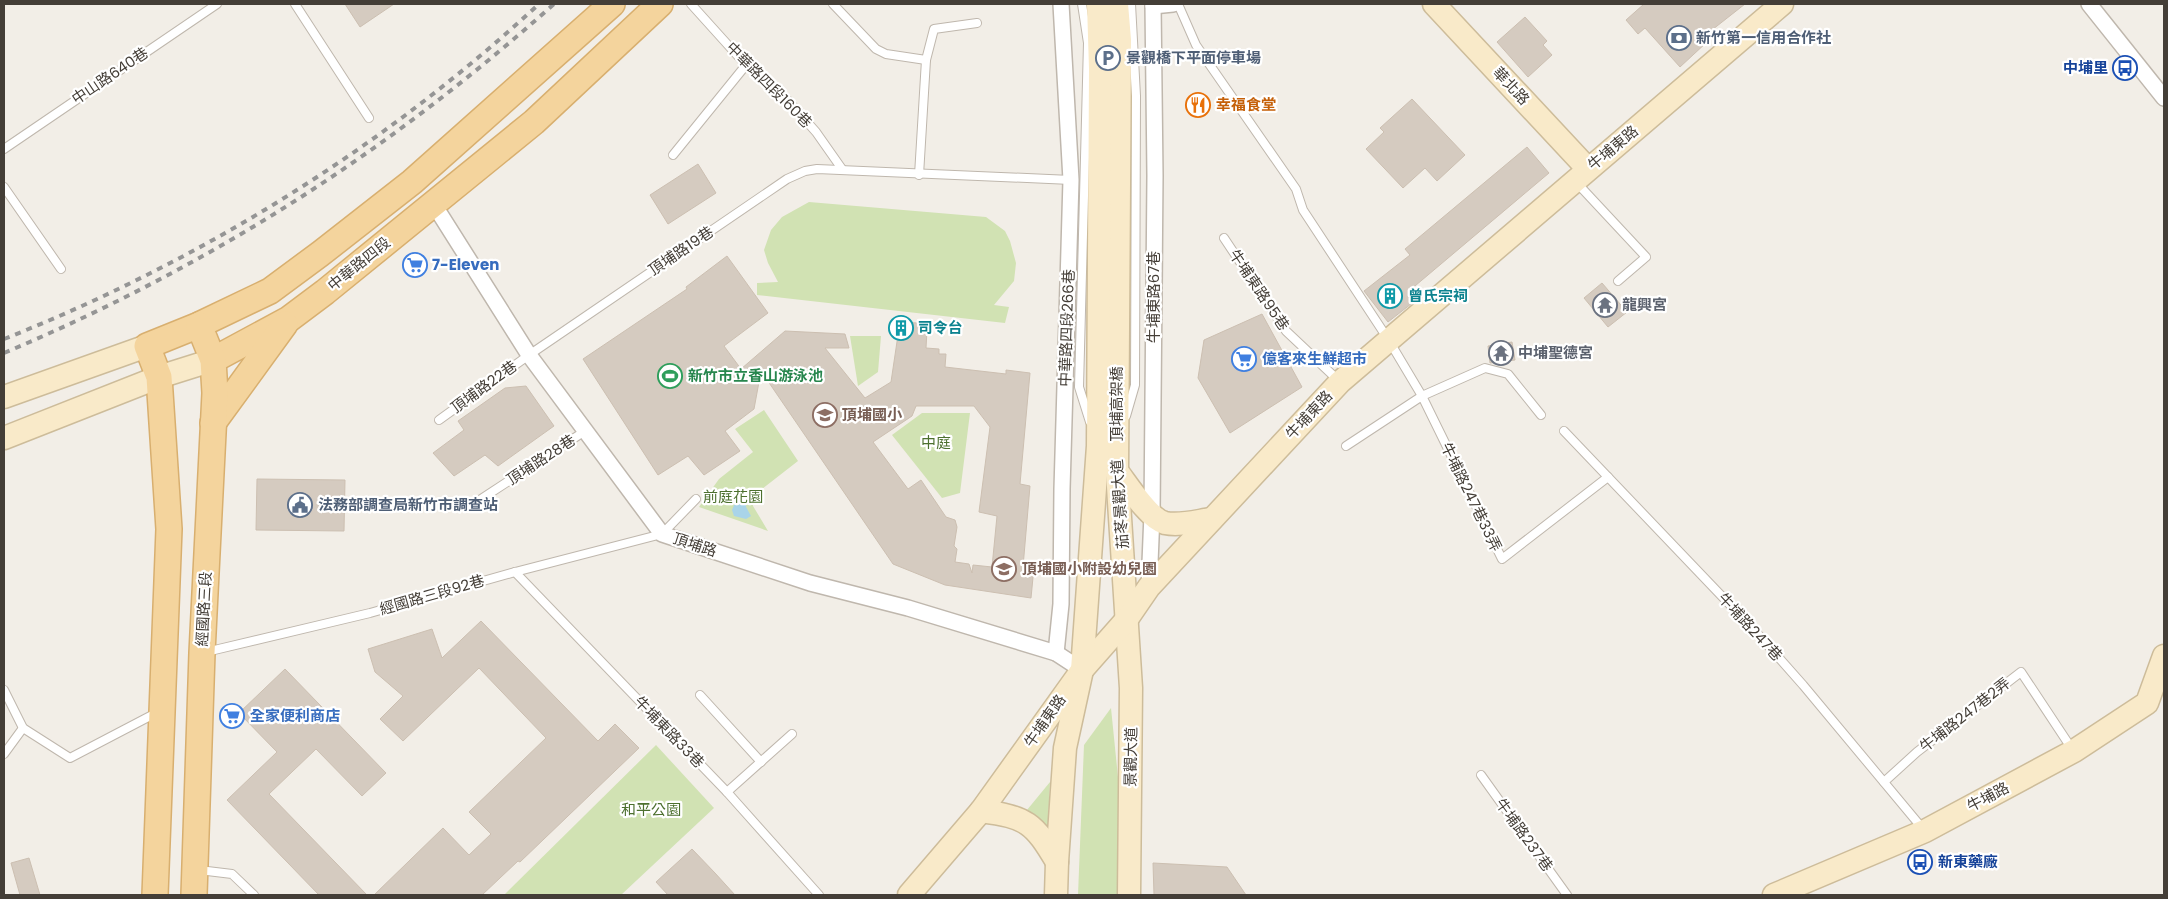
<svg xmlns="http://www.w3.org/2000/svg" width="2168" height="899" font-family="Poppins,'Noto Sans TC',sans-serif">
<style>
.green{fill:#d1e2b3}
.water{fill:#a9d4e9}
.building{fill:#d5cbc0;stroke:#ccbfb1;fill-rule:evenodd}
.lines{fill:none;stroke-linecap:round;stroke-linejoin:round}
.lane-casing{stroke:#bfb7ad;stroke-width:10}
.street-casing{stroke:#bfb7ad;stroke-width:18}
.secondary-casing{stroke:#cdbc9a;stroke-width:25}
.primary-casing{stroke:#d8af6f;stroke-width:28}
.lane{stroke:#fff;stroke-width:8}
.street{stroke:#fff;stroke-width:15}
.secondary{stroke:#f9eac9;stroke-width:22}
.primary{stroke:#f4d49d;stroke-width:25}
.rail{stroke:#959595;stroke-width:4;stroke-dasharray:6 6;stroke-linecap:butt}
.labels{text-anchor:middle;stroke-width:4.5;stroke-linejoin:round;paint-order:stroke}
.service-label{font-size:15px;font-weight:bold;fill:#4e5e75;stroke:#fff;text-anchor:start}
.transit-label{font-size:15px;font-weight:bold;fill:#164399;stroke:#fff;text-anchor:end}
.street-label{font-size:15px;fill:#443e37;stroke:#fff}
.food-label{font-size:15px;font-weight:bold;fill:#c56008;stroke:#fff;text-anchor:start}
.shop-label{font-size:15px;font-weight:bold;fill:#366cbe;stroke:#fff;text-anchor:start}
.culture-label{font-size:15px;font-weight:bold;fill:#0d838f;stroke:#fff;text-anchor:start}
.worship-label{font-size:15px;font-weight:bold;fill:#5b616d;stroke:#fff;text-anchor:start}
.leisure-label{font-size:15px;font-weight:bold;fill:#27864d;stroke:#fff;text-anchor:start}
.education-label{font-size:15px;font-weight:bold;fill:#785e54;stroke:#fff;text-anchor:start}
.park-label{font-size:15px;fill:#4d702f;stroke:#fff}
</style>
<rect width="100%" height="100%" fill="#f2eee7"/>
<g class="green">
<polygon points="809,202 986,217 1005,231 1010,241 1016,263 1014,281 994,305 1009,307 1005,323 757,295 757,283 778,282 768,263 764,250 771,230 782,217"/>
<polygon points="850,336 881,336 878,372 858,386"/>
<polygon points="764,410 798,461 753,496 753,506 768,531 699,507 719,479 753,452 735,429"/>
<polygon points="922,413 970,413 960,493 942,498 892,435"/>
<polygon points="1111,708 1120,797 1118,895 1078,895 1084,745"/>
<polygon points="656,745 714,808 621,895 504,895"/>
<polygon points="1050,782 1048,827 1027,810"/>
</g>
<polygon class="water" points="739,494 744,494 747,497 746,507 751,516 746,519 734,516 732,510"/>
<g class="building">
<polygon points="345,4 394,4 360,27"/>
<polygon points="1644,4 1745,4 1703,37 1707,42 1680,67 1645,28 1638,34 1626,20"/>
<polygon points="1525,17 1547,41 1543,45 1552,55 1528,77 1497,42"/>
<polygon points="1412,99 1465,155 1437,181 1425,168 1403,188 1366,149 1384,132 1380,128"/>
<polygon points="1527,147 1549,173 1409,291 1416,300 1388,322 1364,291 1410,255 1405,249"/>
<polygon points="698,164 716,193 668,224 650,195"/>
<path d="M727,256L768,313L724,346L741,369L785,331L845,334L849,348H825L865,398L891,382L898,335H892L896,322L918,323V329L927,330L926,348L939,349V354H946L945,367L1006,374V370L1030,373L1020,484L1030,486L1023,567H1034L1031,598L945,585L893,564L761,371L754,409L725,431L740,451L704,475L688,456L658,475L583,359L687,289L686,287ZM916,406H974L990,427L979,512L997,516L992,567L973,565L972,573L969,564L955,562L957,549L954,546L957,527L955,520L946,517L921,480L908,489L873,442L912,416Z"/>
<polygon points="1602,283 1627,312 1608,327 1584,298"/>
<polygon points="1262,314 1302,387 1230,433 1198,378 1204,340"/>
<polygon points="1512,342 1515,360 1490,363 1488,346"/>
<polygon points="526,386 554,426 498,466 485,455 454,476 433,453 464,430 458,421 505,388"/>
<polygon points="257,479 345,480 344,531 256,530"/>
<polygon points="481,621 598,741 615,724 639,748 520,862 518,861 482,895 374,895 443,828 469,855 491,834 469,812 546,738 479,668 403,741 380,719 403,696 375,672 368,649 432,629 442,658"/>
<polygon points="285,669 386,773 362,796 316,749 269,794 367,895 319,895 227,800 277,752 239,713"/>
<polygon points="692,849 715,873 735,895 668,895 656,882"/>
<polygon points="29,858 40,895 20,895 11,863"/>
<polygon points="1153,863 1227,867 1246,895 1154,895"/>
</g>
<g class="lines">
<defs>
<g id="lane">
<polyline points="295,4 369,118"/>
<polyline points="691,4 746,65 784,96 816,132 842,169"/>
<polyline points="833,4 876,49 886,54 926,60"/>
<polyline points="1082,4 1088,43 1079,387 1090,422"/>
<polyline points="1178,4 1196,45 1296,189 1303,210 1388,339 1422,396 1485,368 1508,374 1541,415"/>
<polyline points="4,149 217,4"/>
<polyline points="673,155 746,65"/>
<polyline points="919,175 926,60 934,29 977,23"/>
<polyline points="1576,182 1646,257 1618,281"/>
<polyline points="4,187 61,269"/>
<polyline points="1224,238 1286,331 1339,381"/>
<polyline points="1126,416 1135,385 1136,96 1131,4"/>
<polyline points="439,420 529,355 787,179 805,171 817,169 1071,180"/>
<polyline points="1564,431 1756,632 1803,685 1923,829"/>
<polyline points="1346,446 1422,396 1502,559 1608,477"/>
<polyline points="472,505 585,431"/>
<polyline points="515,572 727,792 819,895"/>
<polyline points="206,652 370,613 515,572 662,534 696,499"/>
<polyline points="4,690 23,728 70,758 158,712"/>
<polyline points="700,695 761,762"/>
<polyline points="4,754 23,728"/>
<polyline points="1481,775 1567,895"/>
<polyline points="1884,782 1917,752 2021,672 2072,749"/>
<polyline points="727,792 792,734"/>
<polyline points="199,870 232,874 254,895"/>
</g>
<g id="street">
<polyline points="2089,4 2164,98"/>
<polyline points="1153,6 1173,4"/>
<polyline points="433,203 529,355 662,534 810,583 908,608 1056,653 1082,670"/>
<polyline points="1149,587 1152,514 1155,176 1153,4"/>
<polyline points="1056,653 1061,604 1062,489 1071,180 1061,4"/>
</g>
<g id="secondary">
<polyline points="1117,4 1120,40 1117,471 1131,688 1129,895"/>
<polyline points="1434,4 1588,169"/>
<polyline points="4,397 147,346"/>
<polyline points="4,438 159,377 213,360"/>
<path d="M1117,471C1127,484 1149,519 1165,523C1180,526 1197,521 1212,519"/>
<path d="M981,811C1027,817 1034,823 1057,862"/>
<polyline points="909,895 981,811 1082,670 1127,619 1149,587 1340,382 1782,4"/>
<polyline points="1056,895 1057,862 1065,748 1082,670 1098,446 1100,69 1098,4"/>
<polyline points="1774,895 1925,831 2074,751 2147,703 2164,656"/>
</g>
<g id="primary">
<polyline points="213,360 289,319 325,292 534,122 660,4"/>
<polyline points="213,423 285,324"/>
<polyline points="155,895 169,529 159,377 147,346 199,325 270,291 320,254 412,182 612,4"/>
<polyline points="194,895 202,653 215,393 213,360 199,325"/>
</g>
</defs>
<use href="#lane" class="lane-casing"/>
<use href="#street" class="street-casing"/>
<use href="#secondary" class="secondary-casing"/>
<use href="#primary" class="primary-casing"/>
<use href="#lane" class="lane"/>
<use href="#street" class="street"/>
<use href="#secondary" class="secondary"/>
<use href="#primary" class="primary"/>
<g class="rail">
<path d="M4,339C201,261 383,148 539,4"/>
<path d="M4,353C210,266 387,153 554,4"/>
</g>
</g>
<defs>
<symbol id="bank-ring" viewBox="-11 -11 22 22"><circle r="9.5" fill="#fff" stroke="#5c6f8a" stroke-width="1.5"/><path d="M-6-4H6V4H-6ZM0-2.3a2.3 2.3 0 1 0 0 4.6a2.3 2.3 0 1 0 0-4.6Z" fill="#5c6f8a"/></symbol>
<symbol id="parking-ring" viewBox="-11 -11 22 22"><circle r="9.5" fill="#fff" stroke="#5c6f8a" stroke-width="1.5"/><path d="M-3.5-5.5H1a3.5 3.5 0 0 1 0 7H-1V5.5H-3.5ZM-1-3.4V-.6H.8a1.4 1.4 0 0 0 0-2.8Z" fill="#5c6f8a"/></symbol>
<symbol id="bus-ring" viewBox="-11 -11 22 22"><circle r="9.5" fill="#fff" stroke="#1a4fb4" stroke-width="1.5"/><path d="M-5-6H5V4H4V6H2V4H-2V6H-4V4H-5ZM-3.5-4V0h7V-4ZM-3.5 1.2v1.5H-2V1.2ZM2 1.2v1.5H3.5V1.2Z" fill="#1a4fb4"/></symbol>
<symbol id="restaurant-ring" viewBox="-11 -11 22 22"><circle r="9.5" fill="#fff" stroke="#e8710a" stroke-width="1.5"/><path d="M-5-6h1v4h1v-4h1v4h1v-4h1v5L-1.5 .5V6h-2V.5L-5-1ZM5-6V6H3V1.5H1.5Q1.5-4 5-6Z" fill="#e8710a"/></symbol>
<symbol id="supermarket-ring" viewBox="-11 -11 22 22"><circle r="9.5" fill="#fff" stroke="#3f7fe0" stroke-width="1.5"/><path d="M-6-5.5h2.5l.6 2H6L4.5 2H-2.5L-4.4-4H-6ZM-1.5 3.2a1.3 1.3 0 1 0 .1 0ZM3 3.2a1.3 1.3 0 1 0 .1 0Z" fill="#3f7fe0"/></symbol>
<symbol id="building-ring" viewBox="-11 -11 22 22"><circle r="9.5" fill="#fff" stroke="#0f9aa8" stroke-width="1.5"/><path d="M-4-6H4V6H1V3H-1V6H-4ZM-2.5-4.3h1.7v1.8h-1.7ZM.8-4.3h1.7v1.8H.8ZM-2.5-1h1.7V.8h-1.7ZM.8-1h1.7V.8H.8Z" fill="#0f9aa8"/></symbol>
<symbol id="temple-ring" viewBox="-11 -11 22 22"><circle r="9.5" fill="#fff" stroke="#6b7280" stroke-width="1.5"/><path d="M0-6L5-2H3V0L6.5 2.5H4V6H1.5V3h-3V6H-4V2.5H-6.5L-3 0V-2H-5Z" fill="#6b7280"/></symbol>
<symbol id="stadium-ring" viewBox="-11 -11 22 22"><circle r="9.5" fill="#fff" stroke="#2e9e5b" stroke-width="1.5"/><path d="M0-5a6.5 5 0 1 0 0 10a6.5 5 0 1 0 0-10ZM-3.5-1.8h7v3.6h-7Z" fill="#2e9e5b"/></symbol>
<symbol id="school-ring" viewBox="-11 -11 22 22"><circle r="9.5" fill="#fff" stroke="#8d6e63" stroke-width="1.5"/><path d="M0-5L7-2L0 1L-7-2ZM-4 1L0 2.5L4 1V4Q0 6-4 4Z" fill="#8d6e63"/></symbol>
<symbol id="civic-ring" viewBox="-11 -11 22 22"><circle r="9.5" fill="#fff" stroke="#5c6f8a" stroke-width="1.5"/><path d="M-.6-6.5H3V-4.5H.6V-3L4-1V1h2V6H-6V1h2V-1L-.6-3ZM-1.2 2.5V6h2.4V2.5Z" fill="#5c6f8a"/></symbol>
</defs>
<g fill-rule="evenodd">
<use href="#bank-ring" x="1665" y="24" width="28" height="28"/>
<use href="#parking-ring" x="1094" y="44" width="28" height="28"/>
<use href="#bus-ring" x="2111" y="54" width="28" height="28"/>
<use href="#restaurant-ring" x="1184" y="91" width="28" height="28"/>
<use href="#supermarket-ring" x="401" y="251" width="28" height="28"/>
<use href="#building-ring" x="1376" y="282" width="28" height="28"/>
<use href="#temple-ring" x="1591" y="291" width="28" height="28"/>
<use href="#building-ring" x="887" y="314" width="28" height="28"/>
<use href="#temple-ring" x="1487" y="339" width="28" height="28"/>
<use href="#supermarket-ring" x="1230" y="345" width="28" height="28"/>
<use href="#stadium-ring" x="656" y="362" width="28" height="28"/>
<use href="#school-ring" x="811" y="401" width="28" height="28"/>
<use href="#civic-ring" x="286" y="491" width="28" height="28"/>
<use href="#school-ring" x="990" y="555" width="28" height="28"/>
<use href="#supermarket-ring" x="218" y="702" width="28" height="28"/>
<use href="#bus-ring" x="1906" y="848" width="28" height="28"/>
</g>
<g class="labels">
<g class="service-label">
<text x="1696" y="43">新竹第一信用合作社</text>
<text x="1126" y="63">景觀橋下平面停車場</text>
<text x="318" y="510">法務部調查局新竹市調查站</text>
</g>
<g class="transit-label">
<text x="2108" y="73">中埔里</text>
<text x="1938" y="867" text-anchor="start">新東藥廠</text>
</g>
<g class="street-label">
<text transform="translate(110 76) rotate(-34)" y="5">中山路640巷</text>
<text transform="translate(769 85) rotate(45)" y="5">中華路四段160巷</text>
<text transform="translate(1511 86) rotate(47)" y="5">華北路</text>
<text transform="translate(1613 148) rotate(-40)" y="5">牛埔東路</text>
<text transform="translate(681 251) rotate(-34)" y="5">頂埔路19巷</text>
<text transform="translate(359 264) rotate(-39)" y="5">中華路四段</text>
<text transform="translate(1259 290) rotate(56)" y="5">牛埔東路95巷</text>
<text transform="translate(1154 297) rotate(-90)" y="5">牛埔東路67巷</text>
<text transform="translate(1067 328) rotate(-88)" y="5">中華路四段266巷</text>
<text transform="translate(484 387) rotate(-36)" y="5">頂埔路22巷</text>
<text transform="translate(1117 404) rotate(-90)" y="5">頂埔高架橋</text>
<text transform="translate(1309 415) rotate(-47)" y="5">牛埔東路</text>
<text transform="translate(541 460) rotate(-33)" y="5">頂埔路28巷</text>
<text transform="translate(1471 497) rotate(64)" y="5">牛埔路247巷33弄</text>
<text transform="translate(1120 504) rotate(-94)" y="5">茄苳景觀大道</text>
<text transform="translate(695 545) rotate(18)" y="5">頂埔路</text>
<text transform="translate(432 595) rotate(-16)" y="5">經國路三段92巷</text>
<text transform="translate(204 609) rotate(-87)" y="5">經國路三段</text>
<text transform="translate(1750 627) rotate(47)" y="5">牛埔路247巷</text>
<text transform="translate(1965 715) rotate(-38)" y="5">牛埔路247巷2弄</text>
<text transform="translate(1045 721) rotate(-55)" y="5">牛埔東路</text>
<text transform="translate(669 732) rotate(46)" y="5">牛埔東路33巷</text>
<text transform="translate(1131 757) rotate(-89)" y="5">景觀大道</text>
<text transform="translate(1988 797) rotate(-28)" y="5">牛埔路</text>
<text transform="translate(1524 835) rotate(54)" y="5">牛埔路237巷</text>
</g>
<g class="food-label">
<text x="1216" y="110">幸福食堂</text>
</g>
<g class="shop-label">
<text x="432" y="270">7-Eleven</text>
<text x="1262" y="364">億客來生鮮超市</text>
<text x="250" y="721">全家便利商店</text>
</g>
<g class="culture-label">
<text x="1408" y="301">曾氏宗祠</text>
<text x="918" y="333">司令台</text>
</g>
<g class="worship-label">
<text x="1622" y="310">龍興宮</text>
<text x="1518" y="358">中埔聖德宮</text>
</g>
<g class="leisure-label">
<text x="688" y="381">新竹市立香山游泳池</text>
</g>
<g class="education-label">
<text x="842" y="420">頂埔國小</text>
<text x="1022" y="574">頂埔國小附設幼兒園</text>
</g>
<g class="park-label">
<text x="936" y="448">中庭</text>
<text x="733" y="502">前庭花園</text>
<text x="651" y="815">和平公園</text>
</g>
</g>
<rect width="2168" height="899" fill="none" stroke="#443e37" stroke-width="10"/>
</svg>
